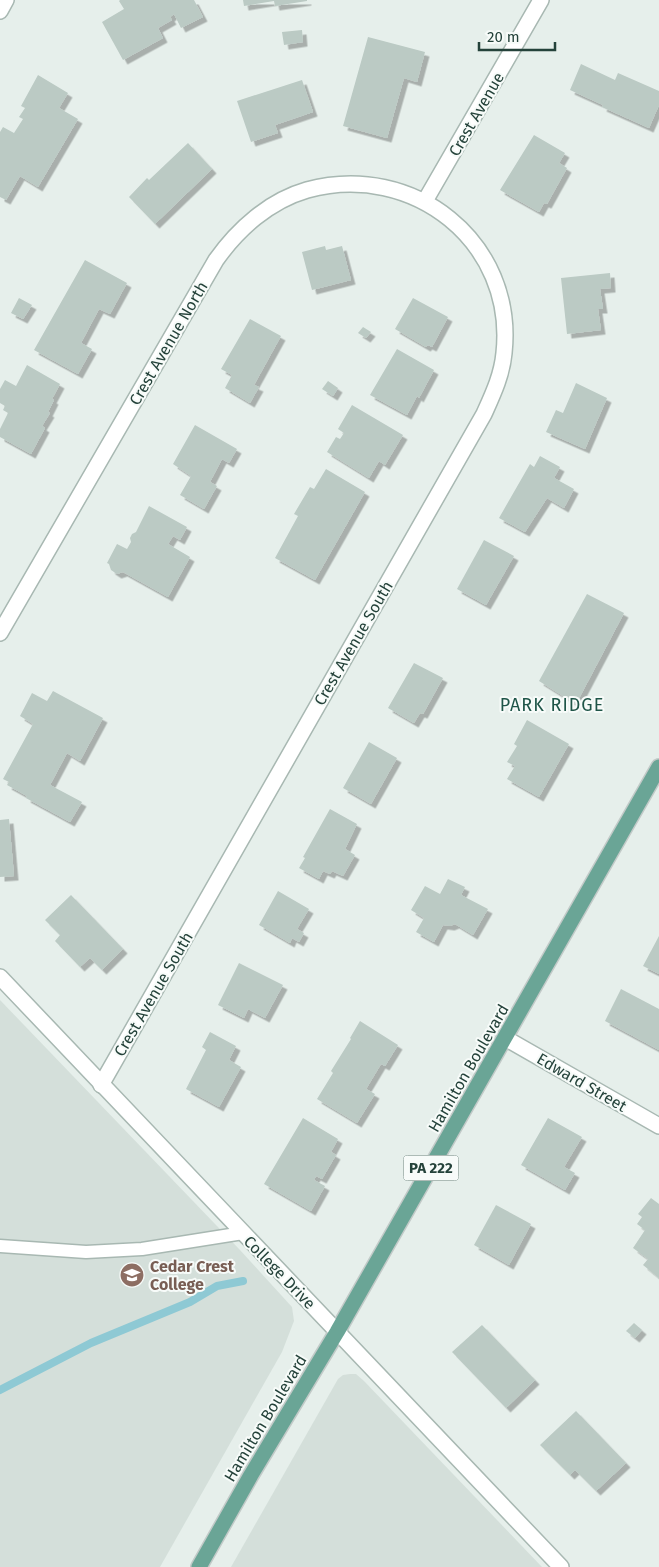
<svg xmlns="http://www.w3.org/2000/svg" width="659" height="1567" font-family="'Fira Sans',sans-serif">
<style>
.built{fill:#d4dfda}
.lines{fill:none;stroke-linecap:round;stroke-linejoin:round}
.stream{stroke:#8ec9d4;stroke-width:8}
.building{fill:#bbcac4;filter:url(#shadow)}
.lane-casing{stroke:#a8b8b2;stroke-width:15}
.street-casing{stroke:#a8b8b2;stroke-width:18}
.primary-casing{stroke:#c2cac8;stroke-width:18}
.lane{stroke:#fff;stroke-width:12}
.street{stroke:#fff;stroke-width:15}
.primary{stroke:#6aa596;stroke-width:15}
.labels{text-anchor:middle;stroke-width:4;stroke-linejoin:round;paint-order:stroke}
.shield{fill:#f7fbf9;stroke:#637a73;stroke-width:1}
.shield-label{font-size:15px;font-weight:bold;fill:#24423a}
.street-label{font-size:16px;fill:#24423a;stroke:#f7fbf9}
.education-label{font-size:16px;font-weight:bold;fill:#785e54;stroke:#f7fbf9;text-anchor:start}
.neighbourhood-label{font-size:18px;letter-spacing:1px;fill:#1f5548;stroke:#f7fbf9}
</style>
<defs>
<filter id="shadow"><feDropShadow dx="4.5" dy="4.5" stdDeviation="0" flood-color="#0004"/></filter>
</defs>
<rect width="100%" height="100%" fill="#e6efeb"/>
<g class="built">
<polygon points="0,1000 240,1250 292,1307 294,1321 282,1352 160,1567 0,1567"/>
<polygon points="350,1374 356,1374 364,1381 542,1567 231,1567 338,1379 343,1375"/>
</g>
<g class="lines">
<polyline class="stream" points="0,1390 91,1343 190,1302 217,1286 243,1281"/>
</g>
<g class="building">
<polygon points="194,0 203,17 181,28 174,14 170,17 172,20 158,28 163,38 123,60 102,22 124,9 119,1 120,0"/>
<polygon points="243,0 307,0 307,1 275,6 274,1 244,6"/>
<polygon points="302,30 303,42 284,45 282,32"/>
<polygon points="368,37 425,52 417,82 404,78 387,138 343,126"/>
<polygon points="581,64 615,80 618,73 659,91 659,105 649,128 602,107 603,105 570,90"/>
<polygon points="38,75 68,93 59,108 78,119 38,187 20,176 6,200 0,197 0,132 3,127 14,133 23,119 19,117 25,108 21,106"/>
<polygon points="302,80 313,112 275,125 278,133 251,142 237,101"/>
<polygon points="534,135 565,153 559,163 567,168 547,204 544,203 539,212 500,190"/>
<polygon points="188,143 212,169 155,224 129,197 147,178 149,180"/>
<polygon points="325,246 326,250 342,246 351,280 312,290 302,252"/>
<polygon points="85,260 127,283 110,314 99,309 81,343 92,349 78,374 34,350"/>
<polygon points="610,273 611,288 600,289 603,309 598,309 601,330 567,334 561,278"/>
<polygon points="19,298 32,305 23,319 11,313"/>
<polygon points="413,298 448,317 432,347 428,345 426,347 395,329"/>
<polygon points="250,319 281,336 254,385 259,387 250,403 225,388 232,375 221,369"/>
<polygon points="363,327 371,332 366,338 358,333"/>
<polygon points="397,349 434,370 419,398 417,396 407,415 370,395"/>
<polygon points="27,365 60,384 52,399 54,400 48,412 50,413 42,426 45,428 31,454 0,437 0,429 8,413 3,410 5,406 0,403 0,389 5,380 16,386"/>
<polygon points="328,381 338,388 333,396 322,389"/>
<polygon points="576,383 607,398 585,449 546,432 556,410 563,413"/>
<polygon points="352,405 403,435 385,465 379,461 369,478 327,452 336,437 340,439 344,433 338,429"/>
<polygon points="195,425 237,449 229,463 222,459 210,482 217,486 204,509 180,495 191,476 173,464"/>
<polygon points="540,456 560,467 554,478 574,489 564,508 547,498 525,532 499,518 530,464 534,467"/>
<polygon points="326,469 365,492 315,580 275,558 298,516 294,514 310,487 314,489"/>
<polygon points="149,506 187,527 180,540 173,536 168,544 190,557 168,597 123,572 117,574 111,570 109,564 107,563 117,544 127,549 131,542 130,538 132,534 136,532"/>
<polygon points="484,540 514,556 486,605 457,589"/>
<polygon points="587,594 624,613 576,704 539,681"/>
<polygon points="414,663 443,678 423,714 420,713 414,723 388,708"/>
<polygon points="53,691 103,718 80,761 67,753 50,785 82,802 70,822 26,798 27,796 7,785 9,782 3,779 33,724 20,716 32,693 47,701"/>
<polygon points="527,720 569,744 539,797 507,779 515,766 507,762 517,746 514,744"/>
<polygon points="369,742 397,758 371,804 343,788"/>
<polygon points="330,809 357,824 345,849 355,855 343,876 332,871 330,874 323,871 319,879 299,868 305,858 303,857"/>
<polygon points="9,819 14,876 0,877 0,820"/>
<polygon points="448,879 465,887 461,895 488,909 473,935 455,924 450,926 443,925 434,942 416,932 424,918 411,910 425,886 440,894"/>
<polygon points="278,891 309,909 297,929 304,933 299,942 292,938 290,943 259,925"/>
<polygon points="71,895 123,949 102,970 90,958 80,967 55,941 60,935 45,920"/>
<polygon points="659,936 659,974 643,966"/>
<polygon points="239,963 283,985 265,1018 248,1009 244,1018 218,1005"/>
<polygon points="621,989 659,1009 659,1050 605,1021"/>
<polygon points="360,1021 398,1045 385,1066 381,1064 366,1089 375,1094 357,1123 317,1099 333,1073 331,1071 351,1039 350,1038"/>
<polygon points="210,1032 236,1046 229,1060 241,1067 219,1107 186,1089 206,1050 202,1047"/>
<polygon points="303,1118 338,1139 331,1152 336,1155 322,1179 316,1176 314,1180 325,1186 311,1211 264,1184"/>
<polygon points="548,1118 582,1137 564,1167 575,1173 565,1190 521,1165"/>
<polygon points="651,1198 659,1204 659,1278 643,1265 648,1259 633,1248 645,1230 637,1224 642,1217 638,1214"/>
<polygon points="496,1205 531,1224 509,1265 474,1245"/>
<polygon points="634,1323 642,1330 635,1338 626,1331"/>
<polygon points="482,1325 535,1380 506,1408 452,1352"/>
<polygon points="576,1411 626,1463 596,1491 575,1470 570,1475 540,1445"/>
</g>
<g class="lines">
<defs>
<polyline id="lane" points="0,1246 86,1252 142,1249 243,1233"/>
<g id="street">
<polyline points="0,11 6,0"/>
<polyline points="425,201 541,0"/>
<path d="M0,633L216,260C238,229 269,201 307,190C413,161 516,242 504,353C502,375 493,394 484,414L101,1085"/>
<polyline points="0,977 561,1567"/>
<polyline points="505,1038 659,1126"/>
</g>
<polyline id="primary" points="199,1567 251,1475 337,1332 659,767"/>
</defs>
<use href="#lane" class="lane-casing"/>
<use href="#street" class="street-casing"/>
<use href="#primary" class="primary-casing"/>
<use href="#lane" class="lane"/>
<use href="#street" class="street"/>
<use href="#primary" class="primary"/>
</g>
<defs>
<symbol id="university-disc" viewBox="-11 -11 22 22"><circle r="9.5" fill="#8d6e63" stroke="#f7fbf9"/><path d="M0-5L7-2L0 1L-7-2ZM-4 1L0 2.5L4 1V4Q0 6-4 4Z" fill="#fff"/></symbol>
</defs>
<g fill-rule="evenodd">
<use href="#university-disc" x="118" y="1261" width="28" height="28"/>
</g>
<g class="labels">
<rect class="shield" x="403.5" y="1155.5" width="55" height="25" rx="4"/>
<g class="shield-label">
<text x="431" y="1173">PA 222</text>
</g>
<g class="street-label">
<text transform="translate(476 114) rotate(-60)" y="6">Crest Avenue</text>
<text transform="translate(168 343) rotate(-60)" y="6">Crest Avenue North</text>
<text transform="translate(353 643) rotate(-60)" y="6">Crest Avenue South</text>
<text transform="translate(153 994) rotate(-60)" y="6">Crest Avenue South</text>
<text transform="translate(468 1068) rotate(-60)" y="6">Hamilton Boulevard</text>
<text transform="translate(582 1082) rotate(30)" y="6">Edward Street</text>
<text transform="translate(280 1272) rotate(46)" y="6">College Drive</text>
<text transform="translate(265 1418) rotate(-59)" y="6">Hamilton Boulevard</text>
</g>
<g class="education-label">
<text x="150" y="1272">Cedar Crest<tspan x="150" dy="18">College</tspan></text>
</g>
<g class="neighbourhood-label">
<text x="552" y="711">PARK RIDGE</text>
</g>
</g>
<path d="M479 42v8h76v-8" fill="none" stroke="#24423a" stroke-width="2.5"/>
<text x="487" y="42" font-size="15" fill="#24423a" stroke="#f7fbf9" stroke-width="4" paint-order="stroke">20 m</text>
</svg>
